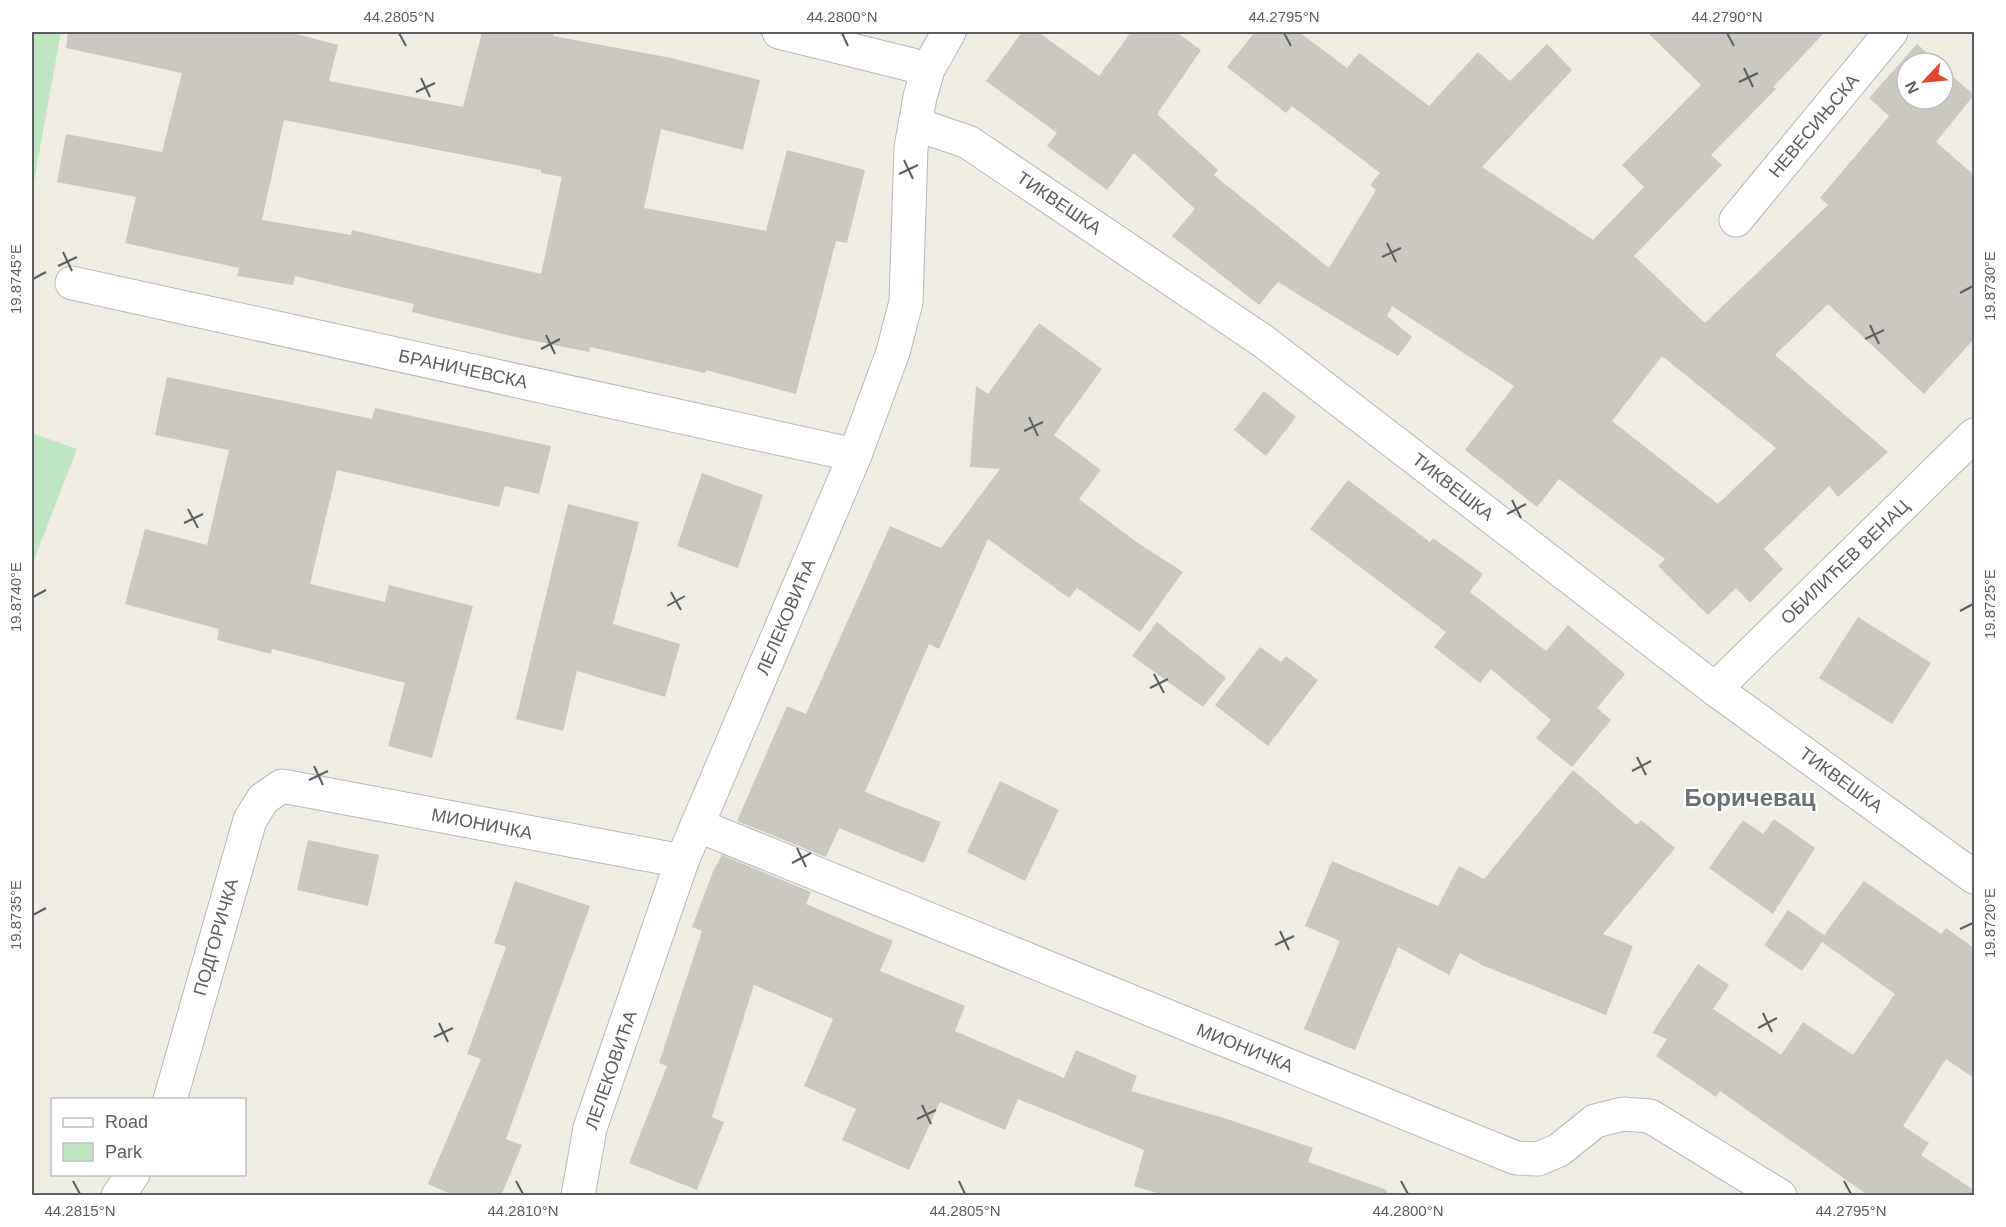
<svg xmlns="http://www.w3.org/2000/svg" width="2006" height="1227" font-family="Helvetica,sans-serif">
<style>
.green{fill:#c0e5c1}
.building{fill:#cbc8c2;fill-rule:evenodd}
.lines{fill:none;stroke-linecap:round;stroke-linejoin:round}
.street-casing{stroke:#b6b9bd;stroke-width:35}
.street{stroke:#fff;stroke-width:33}
.ticks{fill:none;stroke:#5b5f64;stroke-width:2}
.labels{text-anchor:middle;stroke-width:4.5;stroke-linejoin:round;paint-order:stroke}
.street-label{font-size:18px;fill:#5b5f64;stroke:#fff}
.district-label{font-size:24px;font-weight:bold;fill:#6c7176;stroke:#fff}
.neatline{fill:none;stroke:#5b5f64;stroke-width:2}
.ticks-label{font-size:15px;text-anchor:middle;fill:#5b5f64}
</style>
<rect width="100%" height="100%" fill="#eeece3"/>
<g class="green">
<polygon points="32,32 61,32 32,192"/>
<polygon points="32,433 77,449 32,565"/>
</g>
<g class="building">
<path d="M68,32H289L338,45L329,81L463,107L482,32H554L553,36L671,58L760,80L743,150L661,129L644,208L766,231L787,150L865,170L847,243L836,241L796,394L706,370L705,373L590,347L589,352L515,337L412,312L414,304L295,276L293,285L237,276L239,268L125,243L136,197L57,182L66,134L162,152L182,73L66,48ZM284,120L541,170V173L562,177L541,274L352,230L351,235L262,220Z"/>
<path d="M1022,32H1038L1099,76L1131,32H1176L1201,50L1157,114L1218,170L1214,175L1329,268L1376,190L1370,185L1380,173L1292,106L1286,113L1227,67L1255,32H1299L1347,68L1359,53L1429,106L1478,52L1510,81L1547,44L1572,70L1482,167L1593,240L1644,187L1622,165L1701,85L1647,32H1825L1773,87L1776,89L1711,155L1722,165L1634,256L1705,323L1828,205L1820,198L1889,116L1869,98L1917,44L1938,63H1907V99H1943V68L1974,95L1936,142L1974,175V339L1924,394L1828,304L1775,355L1888,452L1838,497L1829,486L1764,549L1783,569L1750,603L1736,588L1708,615L1658,566L1665,559L1559,479L1537,507L1465,450L1514,386L1392,306L1387,316L1412,337L1398,356L1278,282L1259,305L1172,236L1195,209L1134,153L1107,190L1047,146L1057,133L986,81ZM1662,356L1776,448L1718,504L1612,421Z"/>
<polygon points="1039,323 1102,369 1054,435 1101,470 1079,499 1138,543 1183,572 1140,632 1077,588 1069,598 988,539 939,649 929,644 865,792 941,822 924,863 839,828 826,857 737,821 787,706 806,714 890,526 941,548 1000,469 970,467 976,386 988,394"/>
<polygon points="167,377 372,419 375,408 551,446 539,494 505,486 499,507 337,470 310,584 385,602 389,585 473,606 432,758 388,746 405,683 272,649 271,654 217,640 219,629 125,604 145,529 207,545 229,450 155,435"/>
<polygon points="1264,391 1296,417 1266,456 1234,430"/>
<polygon points="702,473 763,495 738,568 677,546"/>
<polygon points="1348,480 1430,542 1433,538 1483,574 1470,592 1546,651 1568,625 1625,674 1597,708 1611,720 1572,767 1536,738 1551,720 1491,669 1480,683 1434,647 1446,632 1310,529"/>
<polygon points="568,504 639,522 613,624 680,644 665,697 577,671 563,731 516,719"/>
<polygon points="1858,617 1931,663 1892,724 1819,678"/>
<polygon points="1157,622 1226,678 1203,707 1132,656"/>
<polygon points="1260,647 1281,662 1286,656 1318,680 1268,746 1215,705"/>
<polygon points="1573,770 1637,825 1641,820 1675,848 1603,934 1633,946 1606,1015 1484,966 1460,953 1449,975 1398,947 1355,1050 1304,1029 1340,941 1305,926 1332,861 1438,906 1459,866 1484,879"/>
<polygon points="1000,781 1059,810 1025,881 967,852"/>
<polygon points="1774,819 1815,848 1773,914 1709,868 1743,820 1763,834"/>
<polygon points="308,840 379,855 368,906 297,890"/>
<polygon points="722,855 811,892 806,904 893,941 880,971 965,1006 955,1031 1064,1078 1076,1050 1137,1076 1131,1091 1227,1119 1313,1148 1308,1162 1387,1190 1386,1196 1166,1196 1134,1186 1144,1150 1018,1099 1005,1130 940,1102 909,1170 842,1140 856,1109 804,1086 833,1019 754,985 712,1117 724,1122 697,1190 629,1163 667,1066 659,1063 702,931 692,927 714,869"/>
<polygon points="515,881 590,906 506,1139 522,1145 501,1196 456,1196 428,1184 481,1059 467,1054 506,947 494,943"/>
<polygon points="1864,881 1941,934 1946,928 1974,948 1974,1078 1946,1059 1903,1126 1929,1143 1921,1155 1974,1190 1974,1196 1869,1196 1720,1091 1716,1097 1656,1056 1667,1039 1652,1033 1698,964 1729,985 1713,1009 1781,1055 1803,1022 1853,1055 1895,994 1822,942 1802,971 1764,945 1788,910 1824,935"/>
</g>
<g class="lines">
<defs>
<g id="street">
<polyline points="779,32 928,69"/>
<polyline points="915,124 968,142 1263,341 1715,689 1974,877"/>
<polyline points="1736,220 1891,32"/>
<polyline points="72,283 855,455"/>
<polyline points="1715,689 1974,435"/>
<polyline points="697,825 1516,1158 1538,1159 1559,1150 1595,1121 1623,1114 1650,1116 1780,1196"/>
<polyline points="170,1100 250,820 263,799 282,786 682,861"/>
<polyline points="118,1196 133,1174"/>
<polyline points="578,1196 590,1128 682,861 855,455 893,352 906,302 911,148 920,97 928,69 949,32"/>
</g>
</defs>
<use href="#street" class="street-casing"/>
<use href="#street" class="street"/>
</g>
<path class="ticks" d="M399,33L406,46M842,33L848,46M1284,33L1291,46M1727,33L1734,46M1744,68L1753,87M421,78L430,97M1739,82L1758,73M416,92L435,83M904,160L913,179M899,174L918,165M1387,243L1396,262M63,252L72,271M1382,257L1401,248M58,266L77,257M33,279L46,272M1960,293L1973,286M1870,325L1879,344M546,335L555,354M1865,339L1884,330M541,349L560,339M1029,417L1038,436M1024,431L1043,422M1512,500L1521,518M188,509L198,528M1507,514L1526,504M184,523L203,514M671,592L681,610M33,597L46,590M667,606L685,596M1960,611L1973,604M1154,674L1164,693M1150,688L1168,679M1637,757L1646,775M314,766L323,785M1632,771L1651,761M309,780L328,771M797,848L806,867M792,863L811,853M33,915L46,908M1960,929L1973,923M1280,931L1289,950M1275,945L1294,936M1763,1013L1772,1032M439,1023L448,1042M1758,1028L1777,1018M434,1037L453,1028M922,1105L931,1124M917,1119L936,1110M73,1181L80,1194M516,1181L523,1194M959,1181L965,1194M1401,1181L1408,1194M1844,1181L1851,1194"/>
<g class="labels">
<g class="street-label">
<text transform="translate(1814 126) rotate(-50)" y="6">НЕВЕСИЊСКА</text>
<text transform="translate(1059 203) rotate(34)" y="6">ТИКВЕШКА</text>
<text transform="translate(463 369) rotate(12)" y="6">БРАНИЧЕВСКА</text>
<text transform="translate(1453 487) rotate(38)" y="6">ТИКВЕШКА</text>
<text transform="translate(1845 562) rotate(-44)" y="6">ОБИЛИЋЕВ ВЕНАЦ</text>
<text transform="translate(786 617) rotate(-67)" y="6">ЛЕЛЕКОВИЋА</text>
<text transform="translate(1841 780) rotate(36)" y="6">ТИКВЕШКА</text>
<text transform="translate(482 824) rotate(11)" y="6">МИОНИЧКА</text>
<text transform="translate(216 937) rotate(-74)" y="6">ПОДГОРИЧКА</text>
<text transform="translate(1245 1048) rotate(22)" y="6">МИОНИЧКА</text>
<text transform="translate(611 1070) rotate(-71)" y="6">ЛЕЛЕКОВИЋА</text>
</g>
<g class="district-label">
<text x="1750" y="806">Боричевац</text>
</g>
</g>
<rect width="2006" height="1227" fill="none" stroke="#ffffff" stroke-width="66"/>
<rect x="51" y="1098" width="195" height="78" fill="#ffffff" stroke="#bdbfc1" stroke-width="1.5"/>
<rect x="63" y="1118" width="30" height="9" fill="#ffffff" stroke="#bdbfc1" stroke-width="1.5"/>
<text x="105" y="1128" font-size="18" fill="#5b5f64">Road</text>
<rect x="63" y="1143" width="30" height="18" fill="#c0e5c1" stroke="#bdbfc1" stroke-width="1.5"/>
<text x="105" y="1158" font-size="18" fill="#5b5f64">Park</text>
<g transform="translate(1925 81) rotate(244)"><circle r="28" fill="#ffffff" stroke="#bdbfc1" stroke-width="1.5"/>
<path d="M0-4.5L10 22L0 15L-10 22Z" fill="#e74330"/>
<text y="-9" font-size="16" font-weight="bold" text-anchor="middle" fill="#5b5f64">N</text>
</g>
<rect x="33" y="33" width="1940" height="1161" class="neatline"/>
<g class="ticks-label">
<text x="399" y="22">44.2805°N</text>
<text x="842" y="22">44.2800°N</text>
<text x="1284" y="22">44.2795°N</text>
<text x="1727" y="22">44.2790°N</text>
<text transform="translate(16 279) rotate(-90)" y="5">19.8745°E</text>
<text transform="translate(1990 286) rotate(-90)" y="5">19.8730°E</text>
<text transform="translate(16 597) rotate(-90)" y="5">19.8740°E</text>
<text transform="translate(1990 604) rotate(-90)" y="5">19.8725°E</text>
<text transform="translate(16 915) rotate(-90)" y="5">19.8735°E</text>
<text transform="translate(1990 923) rotate(-90)" y="5">19.8720°E</text>
<text x="80" y="1216">44.2815°N</text>
<text x="523" y="1216">44.2810°N</text>
<text x="965" y="1216">44.2805°N</text>
<text x="1408" y="1216">44.2800°N</text>
<text x="1851" y="1216">44.2795°N</text>
</g>
</svg>
